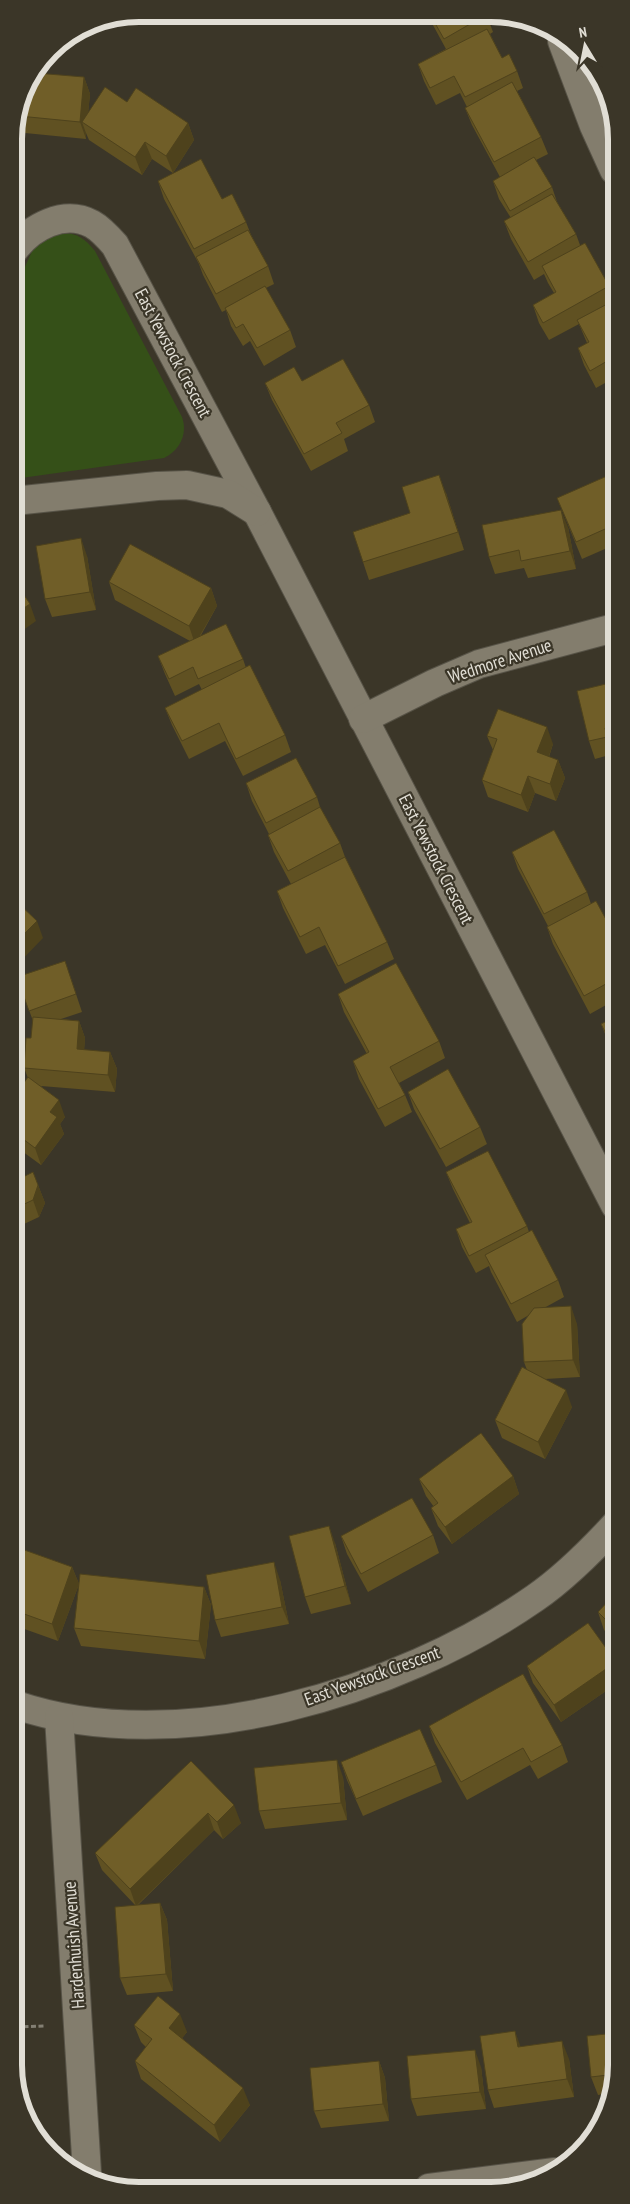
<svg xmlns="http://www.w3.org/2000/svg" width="630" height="2204" font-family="'PT Sans Narrow',sans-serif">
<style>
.green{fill:#355018}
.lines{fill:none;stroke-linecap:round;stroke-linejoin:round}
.street-casing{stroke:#575347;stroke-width:30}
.path{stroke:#837f73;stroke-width:3;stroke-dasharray:5 2.5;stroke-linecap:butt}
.street{stroke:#837d6d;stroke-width:28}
.wall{fill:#605122}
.shaded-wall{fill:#4e421c}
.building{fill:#705e28;stroke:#4e421c}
.labels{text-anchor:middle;stroke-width:4.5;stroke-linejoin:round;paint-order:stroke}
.street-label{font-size:18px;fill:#e1ded5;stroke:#3b3628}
.rim{fill:none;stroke:#e1ded5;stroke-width:6}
</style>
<rect width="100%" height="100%" fill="#3b3628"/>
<g class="green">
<polygon points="580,51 614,115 614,146"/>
<path d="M58,233C75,232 84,237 95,251L182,417C188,434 180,450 164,458L14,479V291L34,247L42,239Z"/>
</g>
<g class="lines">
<defs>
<g id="street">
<polyline points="562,41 594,126 614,170"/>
<path d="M14,250C31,227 64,209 92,224C101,229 108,237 115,245L257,512L615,1205"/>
<polyline points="14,501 157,486 187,485 228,494 257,512"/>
<polyline points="363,719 435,683 479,664 614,628"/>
<path d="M16,1705C178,1760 398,1693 535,1598C564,1578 591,1551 615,1525"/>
<polyline points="59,1717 87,2173"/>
<polyline points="429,2188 555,2172"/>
</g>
</defs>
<use href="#street" class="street-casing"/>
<polyline class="path" points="16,2027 45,2026"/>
<use href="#street" class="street"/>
</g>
<g class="wall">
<polygon points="428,16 487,16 493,32 490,34 502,58 517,71 523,88 517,91 541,137 548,154 536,160 552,187 557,202 576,234 580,245 609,286 614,300 614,304 612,305 614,309 614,378 596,388 584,365 578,348 587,343 579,324 549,340 539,323 533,305 554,293 548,283 544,274 534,280 511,239 504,221 511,218 499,199 493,181 500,177 472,125 465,108 467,107 460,93 436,105 424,81 418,64 446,49"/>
<polygon points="84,77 90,94 88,113 127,102 188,123 194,140 173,173 152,159 142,175 89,140 86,133 86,139 25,133 19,116"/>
<polygon points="16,124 21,138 14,142 14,132"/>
<polygon points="158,181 222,199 246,222 251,235 268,266 274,284 266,288 290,330 296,347 264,366 250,341 243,346 231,326 226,310 222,312 203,275 199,264 164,199"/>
<polygon points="302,381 369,405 375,422 344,439 348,451 311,471 272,400 265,383"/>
<polygon points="614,492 614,545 582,559 564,515 557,498"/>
<polygon points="446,493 464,550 369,580 363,562 410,513"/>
<polygon points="568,527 576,569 528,578 524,568 495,574 489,557"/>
<polygon points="87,556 96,610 52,617 45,599"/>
<polygon points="109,582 211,588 217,606 200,637 243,659 246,668 285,735 291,752 243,776 225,741 189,759 172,725 165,708 202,690 199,684 175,696 165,674 158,656 190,641 115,600"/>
<polygon points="614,682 615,744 611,745 613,754 595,759 589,741"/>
<polygon points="487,736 553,744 549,757 558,760 565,778 556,801 535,793 528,812 488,797 482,780 493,750"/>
<polygon points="246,783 317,797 320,807 340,843 345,857 387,942 394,959 345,984 325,945 306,954 283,908 277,891 291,884 274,852 268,835 269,834 252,801"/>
<polygon points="512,852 587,892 591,904 615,936 615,1000 590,1014 553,944 547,927 548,926 518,869"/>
<polygon points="17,977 71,979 82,1012 61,1019 79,1021 85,1038 84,1050 110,1052 117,1069 115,1092 41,1086 65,1117 60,1124 64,1134 41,1165 15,1146 15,1093 16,1094 28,1078 24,1068 31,1038 33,1021"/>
<polygon points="338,994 439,1041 445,1058 399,1083 405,1095 412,1112 385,1127 359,1079 353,1061 367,1054 344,1012"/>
<polygon points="615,1017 615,1056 608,1041 601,1024"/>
<polygon points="408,1092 480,1127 487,1144 446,1167 414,1109"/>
<polygon points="15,1159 23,1177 38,1185 45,1203 39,1217 24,1224 15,1221"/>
<polygon points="446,1172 527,1226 529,1232 558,1280 564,1297 544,1308 577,1324 580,1377 545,1379 572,1407 545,1459 502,1438 495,1420 527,1370 524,1362 529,1315 517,1322 491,1272 489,1266 476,1273 462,1247 456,1229 470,1223 453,1189"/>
<polygon points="513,1476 519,1494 452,1544 438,1526 431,1508 434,1507 426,1496 419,1479"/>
<polygon points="433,1535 439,1553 368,1592 347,1554 341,1536"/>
<polygon points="335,1543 351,1604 311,1614 305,1597"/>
<polygon points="16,1547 72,1567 79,1584 58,1641 16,1626"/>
<polygon points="280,1580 289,1624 221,1637 215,1620"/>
<polygon points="204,1587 211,1605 205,1659 81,1646 74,1628"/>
<polygon points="615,1594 616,1641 604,1630 598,1612"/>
<polygon points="616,1662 616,1684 561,1722 533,1683 527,1666"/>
<polygon points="429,1726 562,1745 568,1762 538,1779 530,1765 467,1800 435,1743"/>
<polygon points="191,1761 241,1823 223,1839 214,1830 138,1905 160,1903 167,1920 173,1991 127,1995 120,1978 135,1905 102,1870 95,1853"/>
<polygon points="341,1762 436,1765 442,1782 363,1816 347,1780"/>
<polygon points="343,1777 347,1820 265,1829 259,1811"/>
<polygon points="134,2025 187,2032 182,2038 250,2105 220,2142 141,2079 135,2061 146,2047 141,2042"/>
<polygon points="521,2047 569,2059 574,2097 494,2108 488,2090"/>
<polygon points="379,2061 385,2078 389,2121 321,2128 314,2111"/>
<polygon points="481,2067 486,2109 417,2116 411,2099"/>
<polygon points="616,2072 611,2093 598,2095 591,2077"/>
</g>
<g class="shaded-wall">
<polygon points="84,77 90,94 87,125 82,122 86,133 86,139 80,122"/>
<polygon points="188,123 194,140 173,173 166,156"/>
<polygon points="145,142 152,159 142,175 135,157"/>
<polygon points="439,475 446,493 464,550"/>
<polygon points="561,510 568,527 576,569 570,551"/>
<polygon points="81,538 87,556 96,610 90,592"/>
<polygon points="211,588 217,606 195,644 189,626"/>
<polygon points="30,604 36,621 15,636 15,614"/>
<polygon points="547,727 553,744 544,770 537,752"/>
<polygon points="605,728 611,745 613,754 607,737"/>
<polygon points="558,760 565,778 556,801 550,784"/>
<polygon points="528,776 535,793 528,812 521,795"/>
<polygon points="37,921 43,938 15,967 15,943"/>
<polygon points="79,1021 85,1038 83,1067 77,1049"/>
<polygon points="110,1052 117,1069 115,1092 108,1075"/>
<polygon points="59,1100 65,1117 60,1124 64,1134 41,1165 35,1148 50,1112"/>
<polygon points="38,1185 45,1203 39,1217 33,1200"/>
<polygon points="571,1306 577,1324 580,1377 573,1360"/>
<polygon points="566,1390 572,1407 545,1459 538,1442"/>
<polygon points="513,1476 519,1494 452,1544 445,1527"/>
<polygon points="329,1526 335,1543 351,1604 345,1586"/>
<polygon points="274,1562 280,1580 289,1624 282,1607"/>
<polygon points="72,1567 79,1584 58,1641 52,1624"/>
<polygon points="204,1587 211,1605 205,1659 199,1641"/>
<polygon points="616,1662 616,1684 561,1722 554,1705"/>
<polygon points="337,1760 343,1777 347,1820 341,1803"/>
<polygon points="234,1805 241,1823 223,1839 217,1822"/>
<polygon points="208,1813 214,1830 136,1906 130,1889"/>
<polygon points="160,1903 167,1920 173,1991 166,1974"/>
<polygon points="180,2014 187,2032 176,2046 169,2028"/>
<polygon points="515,2031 521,2048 518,2047"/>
<polygon points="562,2041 569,2059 574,2097 567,2079"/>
<polygon points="475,2050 481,2067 486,2109 480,2092"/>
<polygon points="379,2061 385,2078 389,2121 383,2104"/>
<polygon points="243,2088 250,2105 220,2142 214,2125"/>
</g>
<g class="building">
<polygon points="431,16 484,16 444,39"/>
<polygon points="487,29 502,58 509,54 517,71 465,97 454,76 430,88 418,64"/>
<polygon points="36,73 84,77 80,122 19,116 19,110 23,91"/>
<polygon points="512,82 541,137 494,162 465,108"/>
<polygon points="105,87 127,102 136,88 188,123 166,156 145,142 135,157 82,122"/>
<polygon points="534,157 552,187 510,211 493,181"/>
<polygon points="201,159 222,199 232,194 246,222 194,249 158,181"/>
<polygon points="552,194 576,234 528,262 504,221"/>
<polygon points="248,230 268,266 216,294 196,257"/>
<polygon points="585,243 609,286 543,323 533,305 556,292 542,266"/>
<polygon points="265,286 290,330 257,348 243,324 236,328 225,308"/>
<polygon points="611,302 614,309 614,370 609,360 590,371 578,348 589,342 577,320"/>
<polygon points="343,359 369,405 336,423 342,433 304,454 265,383 294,367 302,381"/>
<polygon points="439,475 458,532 363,562 353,532 410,513 402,487"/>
<polygon points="607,476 614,492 614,525 576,542 557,498"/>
<polygon points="561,510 570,551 521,561 519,550 489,557 482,525"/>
<polygon points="81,538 90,592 45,599 36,546"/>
<polygon points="130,544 211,588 189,626 109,582"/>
<polygon points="14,580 30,604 15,614"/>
<polygon points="226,624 243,659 198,679 193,667 169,679 158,656"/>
<polygon points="250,665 285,735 236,759 219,723 182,741 165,708"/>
<polygon points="614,682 615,725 605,728 607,737 589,741 577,691"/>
<polygon points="498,709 547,727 537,752 558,760 550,784 528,776 521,795 482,780 497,739 487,736"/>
<polygon points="296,758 317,797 266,823 246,783"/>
<polygon points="320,807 340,843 288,871 268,835"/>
<polygon points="554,830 587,892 544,914 512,852"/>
<polygon points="345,857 387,942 338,966 319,927 300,937 277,891"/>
<polygon points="15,900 37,921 15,943"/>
<polygon points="596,901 615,936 615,979 584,996 547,927"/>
<polygon points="65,961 76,994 29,1011 17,977"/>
<polygon points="396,963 439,1041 390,1067 405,1095 378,1109 353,1061 369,1052 338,994"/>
<polygon points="33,1017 79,1021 77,1049 110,1052 108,1075 24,1068 26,1038 31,1038"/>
<polygon points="615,1017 615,1051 601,1024"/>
<polygon points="448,1069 480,1127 440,1149 408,1092"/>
<polygon points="28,1077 59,1100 50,1112 57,1117 35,1148 15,1133 15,1093 16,1094"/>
<polygon points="488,1151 527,1226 469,1256 456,1229 472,1222 446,1172"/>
<polygon points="15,1159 23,1177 33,1172 38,1185 33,1200 18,1207 15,1206"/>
<polygon points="532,1230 558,1280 511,1304 485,1255"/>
<polygon points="571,1306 573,1360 524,1362 522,1324 534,1308"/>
<polygon points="522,1367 566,1390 538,1442 495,1420"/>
<polygon points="481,1433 513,1476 445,1527 431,1508 438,1503 419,1479"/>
<polygon points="412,1498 433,1535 361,1574 341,1536"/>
<polygon points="329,1526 345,1586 305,1597 289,1536"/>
<polygon points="16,1547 72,1567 52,1624 16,1611"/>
<polygon points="274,1562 282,1607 215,1620 206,1575"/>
<polygon points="80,1574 204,1587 199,1641 74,1628"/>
<polygon points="615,1594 616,1630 598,1612"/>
<polygon points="588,1623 616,1662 554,1705 527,1666"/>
<polygon points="523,1674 562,1745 531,1762 523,1748 461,1782 429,1726"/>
<polygon points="420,1729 436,1765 356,1799 341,1762"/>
<polygon points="337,1760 341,1803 259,1811 254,1768"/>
<polygon points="191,1761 234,1805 217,1822 208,1813 130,1889 95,1853"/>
<polygon points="160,1903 166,1974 120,1978 115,1907"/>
<polygon points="158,1996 180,2014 169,2028 243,2088 214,2125 135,2061 152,2039 134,2025"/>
<polygon points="515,2031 518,2047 562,2041 567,2079 488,2090 480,2036"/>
<polygon points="616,2033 616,2074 591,2077 587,2036"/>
<polygon points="475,2050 480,2092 411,2099 407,2056"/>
<polygon points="379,2061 383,2104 314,2111 310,2068"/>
</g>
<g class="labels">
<g class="street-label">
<text transform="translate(173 353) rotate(62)" y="6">East Yewstock Crescent</text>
<text transform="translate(500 661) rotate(-18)" y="6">Wedmore Avenue</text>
<text transform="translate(436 859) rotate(63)" y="6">East Yewstock Crescent</text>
<text transform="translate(372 1676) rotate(-20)" y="6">East Yewstock Crescent</text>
<text transform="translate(74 1945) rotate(-94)" y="6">Hardenhuish Avenue</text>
</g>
</g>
<path d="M0 0H630V2204H0ZM139 22H491A117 117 0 0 1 608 139V2065A117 117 0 0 1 491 2182H139A117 117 0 0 1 22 2065V139A117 117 0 0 1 139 22Z" fill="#3b3628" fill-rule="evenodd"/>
<path class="rim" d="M139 22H491A117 117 0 0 1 608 139V2065A117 117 0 0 1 491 2182H139A117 117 0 0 1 22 2065V139A117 117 0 0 1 139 22Z"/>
<g transform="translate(585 45) rotate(350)" stroke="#3b3628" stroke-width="4" paint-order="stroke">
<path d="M0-4L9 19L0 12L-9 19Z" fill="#e1ded5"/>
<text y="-8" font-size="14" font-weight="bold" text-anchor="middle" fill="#e1ded5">N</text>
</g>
</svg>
